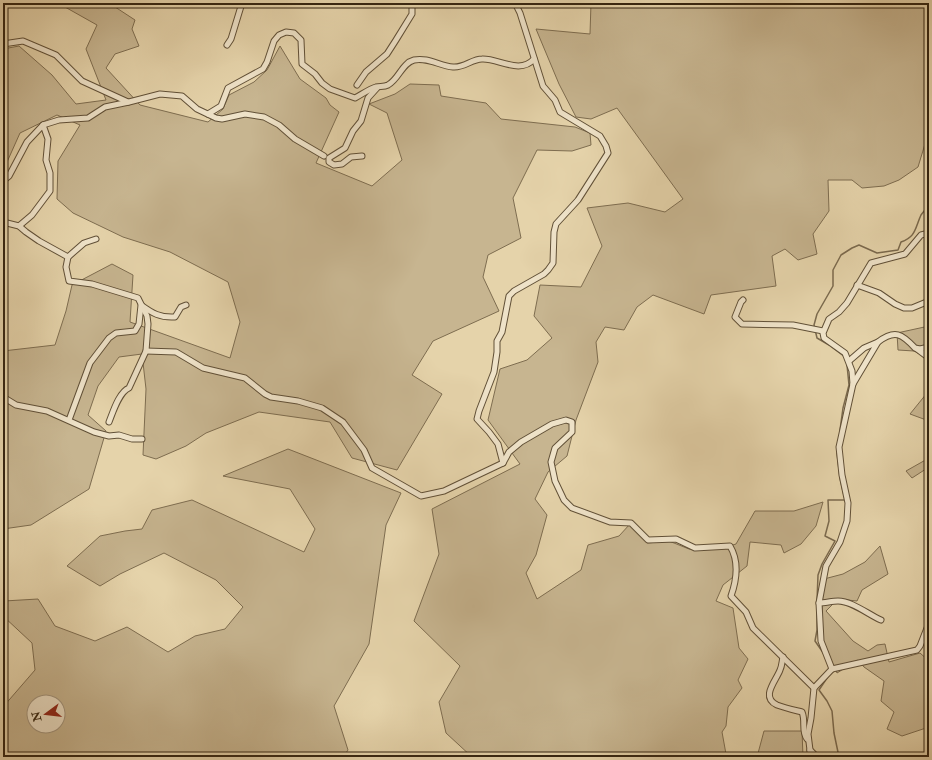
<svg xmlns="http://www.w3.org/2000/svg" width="932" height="760" font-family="'IM FELL Double Pica',serif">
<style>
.green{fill:#c7b590;stroke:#7e6d50;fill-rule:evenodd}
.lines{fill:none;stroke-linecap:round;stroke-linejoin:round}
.stream{stroke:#7b6a4e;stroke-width:1.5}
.street-casing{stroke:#615037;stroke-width:7}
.street{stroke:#eee2c8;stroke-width:5}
</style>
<rect width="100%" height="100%" fill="#e5d3aa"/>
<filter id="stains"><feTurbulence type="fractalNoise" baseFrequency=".005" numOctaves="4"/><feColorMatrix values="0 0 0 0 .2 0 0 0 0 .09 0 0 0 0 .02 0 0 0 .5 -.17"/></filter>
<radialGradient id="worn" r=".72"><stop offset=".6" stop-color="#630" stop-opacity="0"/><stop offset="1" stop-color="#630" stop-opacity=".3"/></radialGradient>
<g class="green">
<polygon points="68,3 109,3 135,20 132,29 139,46 115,54 106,68 140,105 208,122 223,109 229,95 254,82 267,70 280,46 300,79 326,98 330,105 339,112 316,163 372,186 402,160 387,113 369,104 395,94 410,84 439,85 441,96 486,103 501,119 575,127 590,133 591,145 572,151 537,150 513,198 521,238 488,255 483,277 499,311 433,341 412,375 442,394 397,470 352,458 330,422 259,412 206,433 186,446 156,459 143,455 146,389 142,354 119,357 98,386 88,415 106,431 89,489 31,525 3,529 3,351 55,345 66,311 72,285 112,264 133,275 130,322 230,358 240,322 228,282 170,252 123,237 73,213 57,199 58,161 80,125 57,115 20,133 3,171 3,49 19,46 52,75 76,104 106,100 86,49 97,25 65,7"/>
<polygon points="591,3 929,3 929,142 925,144 918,167 899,180 884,186 862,188 852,180 828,180 829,211 813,234 817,254 798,260 785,249 772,256 776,286 711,295 704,314 653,295 637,307 624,330 605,327 596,342 598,362 576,420 567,456 548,472 535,499 547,515 536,555 526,573 537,599 581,570 588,545 619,536 630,524 647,543 669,541 689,549 723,548 736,544 755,511 794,511 823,502 816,526 801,544 784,553 781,545 750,542 747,566 723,585 716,601 733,608 739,648 748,659 738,680 742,688 728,707 726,726 722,732 726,754 728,757 472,757 446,733 439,702 460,666 414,621 439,554 432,509 520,464 488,420 500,369 527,360 552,338 534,316 540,285 581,287 602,246 587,208 628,203 665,212 683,199 617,108 591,119 576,117 559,84 536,29 590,34"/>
<polygon points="929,326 929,359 914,351 898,350 897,333"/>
<polygon points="927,393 929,394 929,421 910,414"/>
<path d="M288,449L401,493L386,525L369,644L334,706L348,750L343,757H3V707L35,670L32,643L3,616L4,601L38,599L55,626L95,641L127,627L168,652L195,636L225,629L243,607L216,580L164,553L120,574L100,586L67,566L100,536L125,531L142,529L152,510L192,500L304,552L315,529L290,489L223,476ZM34,702H58V726H34Z"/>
<polygon points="929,458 929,467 912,478 906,471"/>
<polygon points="880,546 888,574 862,590 857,601 838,599 826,611 853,641 868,651 877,645 885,644 889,662 920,653 929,661 929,727 902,736 887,729 894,712 881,701 884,681 864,667 858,660 837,673 823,643 822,606 824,579 843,574 865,562"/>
<polygon points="764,731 802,731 803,757 757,757"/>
</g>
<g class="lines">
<g class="stream">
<path d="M845,357L829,345L817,338L814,325L817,314L833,286V270L841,255L852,248L859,245L877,253L898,250L901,242C916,237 915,228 921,215C923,212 926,209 929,205"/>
<polyline points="840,430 843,408 849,385 847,365"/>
<polyline points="817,601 818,575 822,564 835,541 825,536 829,521 828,500 845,500 840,478 837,453"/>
<polyline points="817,607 817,630 815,641 824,654"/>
<polyline points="827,678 819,690 827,701 832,711 834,733 839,757"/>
</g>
<defs>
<g id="street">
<polyline points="3,44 23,41 56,55 82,81 128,102"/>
<polyline points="227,45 231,39 242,3"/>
<polyline points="357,85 366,72 387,54 396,40 412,14 412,3"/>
<path d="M208,114L221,106L228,88L263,69L267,62L274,41L279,35L286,32L294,33L301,40L302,64L315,74L322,83L330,89L355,98C361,95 369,89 376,87C380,86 384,87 388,85C399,79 402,63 414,60C428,57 440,66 453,67C464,68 472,59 482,59C498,58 520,75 534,59"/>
<polyline points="362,156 351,157 342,164 334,165 329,162 329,158 345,148 353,131 361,121 368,98 377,88"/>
<polyline points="3,181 9,176 27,142 43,125"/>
<path d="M3,222L19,226L26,232L39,241L68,257L66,267L69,281L92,284L138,298L147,316L148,324L146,351L129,388C119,392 113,412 109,422"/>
<polyline points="19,226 32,215 50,191 50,173 46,160 48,139 43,125 59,120 88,118 105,107 129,102 160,94 182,96 197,109 216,118 222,119 245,114 264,117 279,125 295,139 324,156"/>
<polyline points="68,257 84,243 96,239"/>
<polyline points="857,285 879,293 895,304 904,308 912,308 929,301"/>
<polyline points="743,300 741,302 735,317 742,324 793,325 823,331"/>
<polyline points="917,349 929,358"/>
<path d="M146,351L176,352L203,368L245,378L265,394L271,397L298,401L322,408L343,422L364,450L372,468L421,496L444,491L503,463L509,452L521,442L552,424L566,420L572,422V432L555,448L551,462L555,481L564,500L572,508L610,522L631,523L648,540L676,539L695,548L730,546C739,561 737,579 731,596L746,612L753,628L814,688"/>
<polyline points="849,361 864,348 878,342"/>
<path d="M853,384L878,342C895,329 902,334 915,348L920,349L929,347"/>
<polyline points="3,397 16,405 47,411 94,432 109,436 119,435 132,439 142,439"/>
<path d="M69,420L90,363L109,338L116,333L135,331L139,324L141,305C152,313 160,318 175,317L181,307L186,305"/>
<polyline points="503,463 498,444 489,432 477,419 479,411 494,372 497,352 497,341 502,332 509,296 514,291 544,274 548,270 553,263 554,232 556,224 578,200 608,153 606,146 600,136 560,112 555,100 543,86 520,13 515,3"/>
<path d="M819,603C825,603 832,601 838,601C852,601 869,615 881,620"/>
<path d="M783,657C782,661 782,666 780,670C776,681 760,697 777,705C785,708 794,710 802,712C806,721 801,731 807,739"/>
<polyline points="832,669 917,650 920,646 929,623"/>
<polyline points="810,750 817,757"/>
<polyline points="810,757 810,750 808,734 811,718 814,688 832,669 821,641 819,603 826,566 840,542 847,521 848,503 842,475 839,447 853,384 852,371 845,353 824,338 823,333 829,319 839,312 847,303 871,263 905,254 921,235 929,233"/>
</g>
</defs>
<use href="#street" class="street-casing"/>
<use href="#street" class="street"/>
</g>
<rect width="932" height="760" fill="none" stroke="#e5d3aa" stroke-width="16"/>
<rect x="4" y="4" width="924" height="752" fill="none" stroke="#352511" stroke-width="2"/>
<rect x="8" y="8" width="916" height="744" fill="none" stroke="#352511"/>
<g transform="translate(46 714) rotate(255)"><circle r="19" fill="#eee2c8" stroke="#a4967f"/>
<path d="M0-3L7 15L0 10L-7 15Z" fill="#8f2418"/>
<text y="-6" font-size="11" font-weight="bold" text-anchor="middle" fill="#352511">N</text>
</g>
<rect width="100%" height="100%" filter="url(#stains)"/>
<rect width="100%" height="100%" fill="url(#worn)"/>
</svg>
